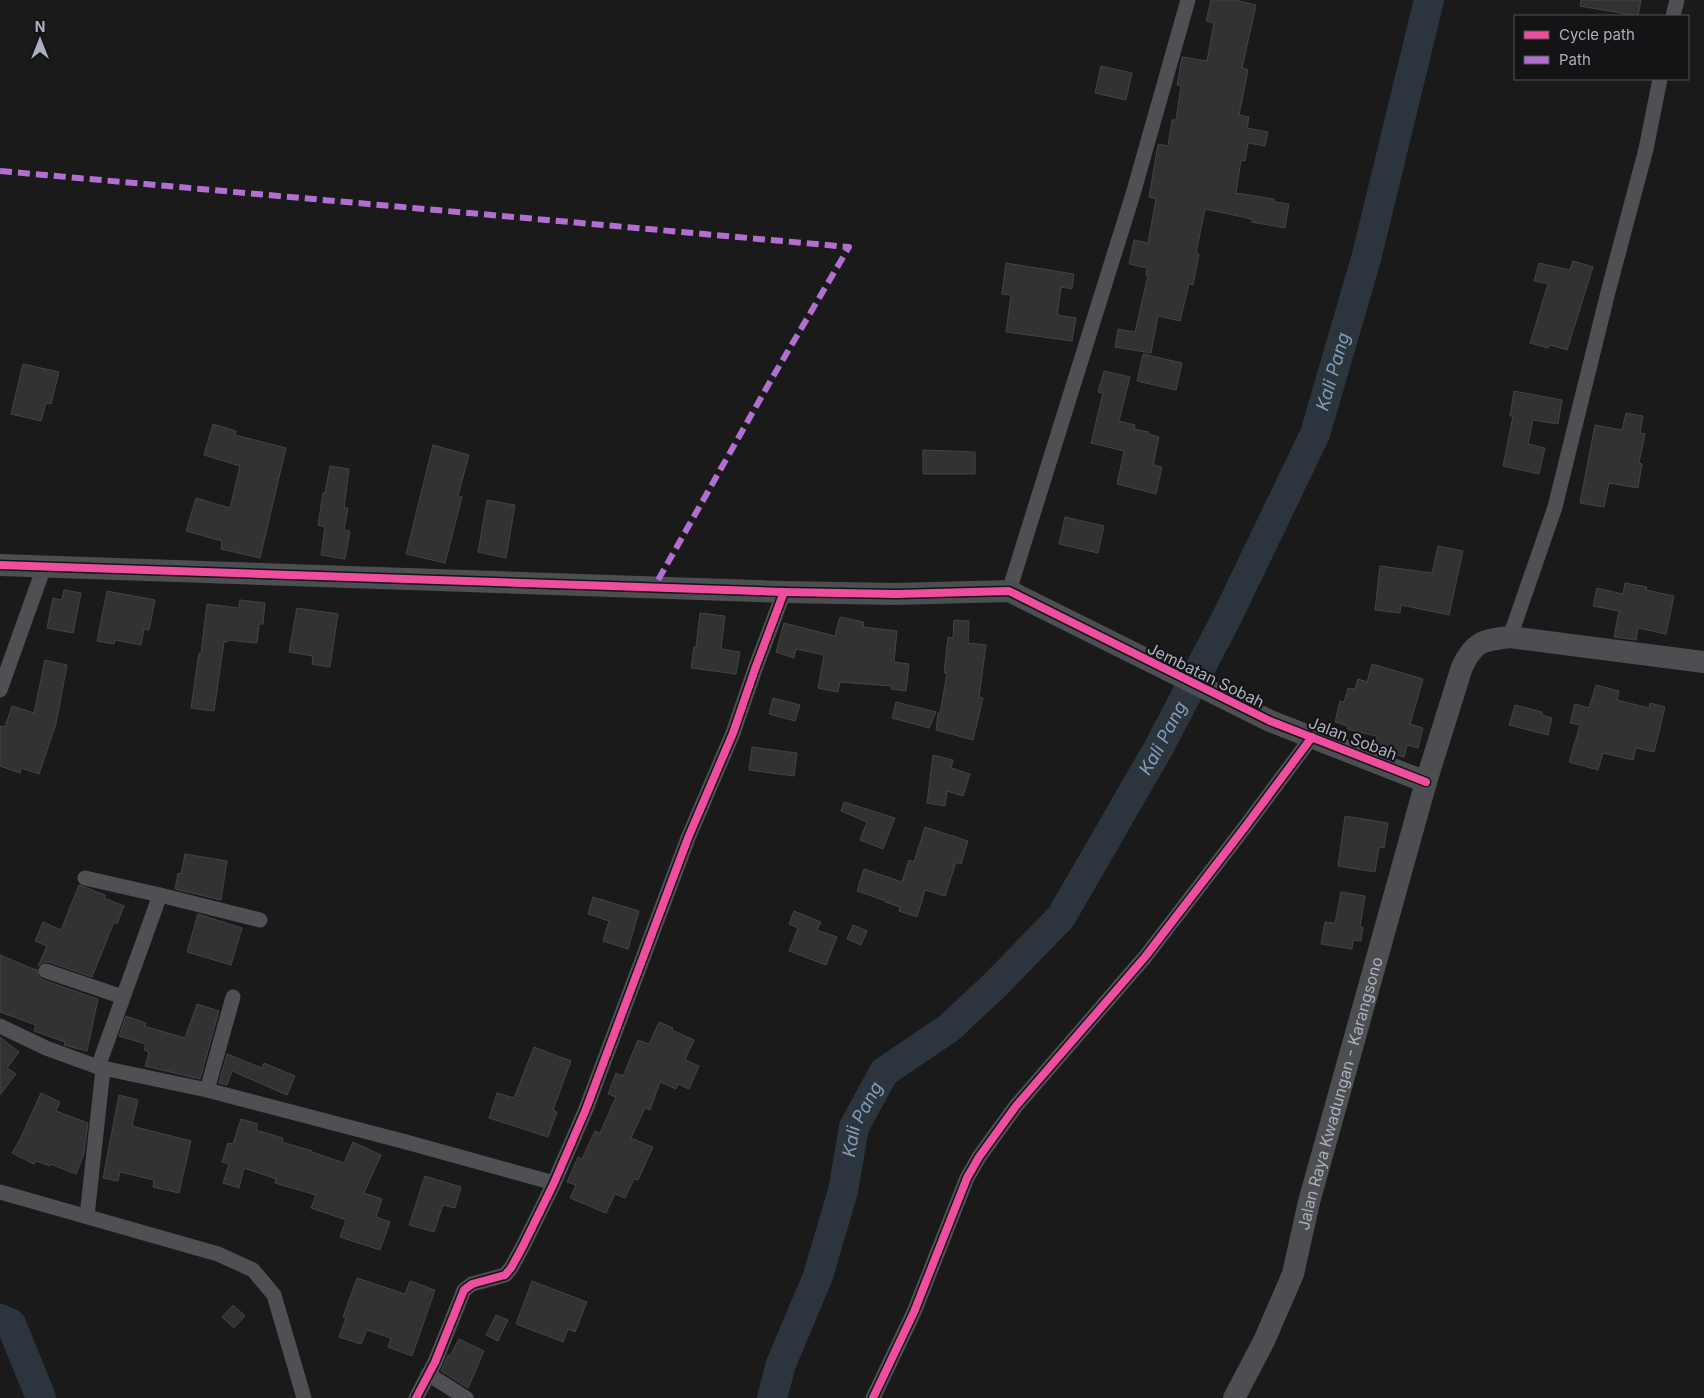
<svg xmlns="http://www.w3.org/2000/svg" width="1704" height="1398" font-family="Inter,sans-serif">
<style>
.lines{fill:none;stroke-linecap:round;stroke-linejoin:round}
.river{stroke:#2c353e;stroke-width:30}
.building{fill:#323233;stroke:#434447}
.street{stroke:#4e5054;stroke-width:15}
.secondary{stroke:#4d4e52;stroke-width:22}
.quiet{stroke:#b36fd0;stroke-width:6;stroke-dasharray:12 6;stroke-linecap:butt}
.cycleway-casing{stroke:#141417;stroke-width:11}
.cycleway{stroke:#ef4d9e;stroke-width:8}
.labels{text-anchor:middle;stroke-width:4.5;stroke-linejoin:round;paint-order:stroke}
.street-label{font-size:16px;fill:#abb0bc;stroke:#141417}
.water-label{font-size:18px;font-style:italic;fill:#819db8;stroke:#141417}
</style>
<rect width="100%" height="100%" fill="#1a1a1b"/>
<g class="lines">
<g class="river">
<polyline points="0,1319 11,1324 41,1398"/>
<path id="s1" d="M772,1398L781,1364L818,1276L843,1191L854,1127L884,1072L949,1028L995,985L1061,917L1158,749L1226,619L1315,434L1366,259L1429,0"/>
</g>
</g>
<g class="building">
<polygon points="1211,0 1235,0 1256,5 1242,68 1248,70 1239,115 1249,117 1247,128 1268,132 1265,146 1248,143 1245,161 1241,160 1236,193 1274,199 1274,202 1289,204 1285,228 1252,222 1252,219 1205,209 1196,253 1199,254 1193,285 1189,284 1180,321 1158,316 1151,353 1115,347 1118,329 1135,332 1148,275 1146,275 1147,268 1129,264 1134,240 1148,243 1156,199 1149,197 1158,144 1168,146 1172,120 1176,120 1181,86 1177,85 1182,57 1207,61 1214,23 1206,21"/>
<polygon points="1581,0 1641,0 1638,16 1580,6"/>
<polygon points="1101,66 1132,73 1126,100 1095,93"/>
<polygon points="1573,261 1593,267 1567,350 1550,345 1548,348 1530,343 1548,284 1534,281 1539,263 1570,270"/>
<polygon points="1006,263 1074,274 1072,289 1061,287 1057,315 1076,318 1072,341 1006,332 1011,295 1002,294"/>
<polygon points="1143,354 1182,363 1176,390 1137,381"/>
<polygon points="23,364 59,372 51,404 46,403 41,421 11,414"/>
<polygon points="1104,371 1130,377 1119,421 1135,425 1134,429 1149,432 1148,434 1159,437 1153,465 1162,467 1156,494 1117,484 1124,451 1091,443 1103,393 1098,392"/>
<polygon points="1514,391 1562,400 1558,424 1533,420 1528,444 1545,448 1539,474 1503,466 1513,416 1510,416"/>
<polygon points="1626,413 1643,416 1640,433 1645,434 1639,463 1642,464 1638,488 1609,483 1604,507 1580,503 1595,425 1622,430"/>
<polygon points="213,424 236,431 235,435 286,448 260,558 221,549 222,541 186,531 196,498 230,508 240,466 204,455"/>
<polygon points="433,445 469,455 458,496 462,497 445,563 406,554"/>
<polygon points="923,450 975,452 975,474 923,474"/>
<polygon points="330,466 349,469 344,508 348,508 344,530 350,531 345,559 321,555 325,527 318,525 323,493 325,493"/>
<polygon points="487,500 515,505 506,558 478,552"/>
<polygon points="1065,517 1104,526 1098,553 1059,544"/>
<polygon points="1438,546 1463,551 1449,615 1401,605 1400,613 1375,610 1380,566 1432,573"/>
<polygon points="1625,583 1647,587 1646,590 1674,596 1666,634 1638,628 1636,640 1614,637 1619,611 1593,606 1597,588 1623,594"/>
<polygon points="64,590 81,593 73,633 47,628 53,598 62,600"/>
<polygon points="107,591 155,600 149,630 144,629 141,645 115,640 114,644 97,641"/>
<polygon points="240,600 265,603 263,624 259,624 257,643 227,640 227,642 224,642 214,711 191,708 199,653 201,653 207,604 239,608"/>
<polygon points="297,608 338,614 330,667 312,664 313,656 289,652"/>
<polygon points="700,613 725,616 721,649 740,652 736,674 691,668 694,647 696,647"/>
<polygon points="840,617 864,622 863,627 897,631 894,662 909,664 906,691 891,689 891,686 840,682 838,692 818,688 824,655 796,649 794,658 776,652 784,623 835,636"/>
<polygon points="954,620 969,621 968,643 986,645 979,697 983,698 973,740 936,730 938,713 940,714 947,673 944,673 948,637 953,638"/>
<polygon points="45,660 67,665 56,724 39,774 21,768 20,773 0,766 0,726 5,727 12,706 34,713"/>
<polygon points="1372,664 1423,679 1410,724 1423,728 1418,748 1407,745 1404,757 1374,748 1377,737 1376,736 1347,729 1348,726 1335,722 1340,701 1344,702 1348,688 1355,689 1358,679 1367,682"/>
<polygon points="1596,685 1619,691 1617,700 1649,708 1650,703 1665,707 1654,752 1636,748 1633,760 1603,753 1598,770 1569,762 1580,725 1570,723 1575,704 1589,708"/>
<polygon points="773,698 800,705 795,721 769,714"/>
<polygon points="896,702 936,712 929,728 892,718"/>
<polygon points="1515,705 1542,712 1542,715 1552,718 1548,735 1509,725"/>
<polygon points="752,747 797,753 794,776 749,770"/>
<polygon points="933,755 953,760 951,768 970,774 963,796 947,791 945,806 927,803"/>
<polygon points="844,802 895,818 883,849 860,840 867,822 841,811"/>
<polygon points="1345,816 1388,823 1384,848 1379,847 1375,872 1338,866"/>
<polygon points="925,827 968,841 961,864 956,862 945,896 925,890 917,917 899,911 900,907 885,902 886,901 857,891 864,869 902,882 909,860 914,862"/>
<polygon points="185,854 227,861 221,900 175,889 178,873 181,874"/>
<polygon points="79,885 105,895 104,898 124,906 117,924 114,922 92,977 49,962 44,962 38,966 47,946 35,941 43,922 61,930"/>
<polygon points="1341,892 1365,896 1360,927 1363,927 1361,941 1353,940 1352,949 1321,944 1325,922 1335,923"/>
<polygon points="593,897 639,911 628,949 603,941 609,921 588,914"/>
<polygon points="794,911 821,922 817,930 837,937 826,965 789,951 798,928 789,924"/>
<polygon points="198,914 242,928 231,965 187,952"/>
<polygon points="853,925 867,931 861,945 847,939"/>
<polygon points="0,955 36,970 37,969 39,977 43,980 98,999 87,1051 64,1045 65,1042 34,1031 36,1025 0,1012"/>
<polygon points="197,1004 219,1011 200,1079 145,1066 149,1052 144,1050 146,1044 119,1036 126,1016 146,1023 144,1026 185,1038"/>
<polygon points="659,1022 673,1028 672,1030 694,1040 685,1060 699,1066 689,1089 678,1084 676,1089 660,1082 650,1110 645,1108 631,1138 653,1147 638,1180 634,1179 625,1198 615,1194 606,1213 570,1198 576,1185 567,1182 578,1157 582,1159 595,1131 600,1133 616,1097 608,1094 616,1073 623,1076 638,1040 649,1044"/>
<polygon points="0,1037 19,1052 7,1068 16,1074 0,1095"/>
<polygon points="534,1047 571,1061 553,1110 557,1112 548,1137 489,1118 497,1093 514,1098"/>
<polygon points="227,1054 262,1068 264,1063 295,1076 287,1095 232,1071 227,1085 219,1083"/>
<polygon points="41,1093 60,1102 56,1111 88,1123 84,1154 76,1174 50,1164 50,1166 36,1161 34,1164 12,1153 21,1137"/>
<polygon points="119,1095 138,1100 132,1126 191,1141 179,1193 153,1187 154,1180 120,1172 118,1181 103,1178"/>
<polygon points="241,1119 258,1124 256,1130 283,1138 282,1142 312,1151 312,1152 344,1163 353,1142 381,1155 364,1193 382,1199 376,1217 390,1222 380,1250 340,1237 346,1220 311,1208 316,1195 275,1183 276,1179 244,1168 239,1188 223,1183 229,1164 222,1162 228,1143 233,1144"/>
<polygon points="425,1176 461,1187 455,1208 443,1205 434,1232 409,1225"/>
<polygon points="357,1278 405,1294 410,1281 435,1290 412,1356 388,1347 391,1338 367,1330 361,1344 339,1337 346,1318 343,1317"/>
<polygon points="532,1281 587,1302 575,1332 568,1329 563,1342 516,1324"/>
<polygon points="233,1305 245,1316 234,1328 222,1317"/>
<polygon points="496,1315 508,1320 498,1341 486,1335"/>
<polygon points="459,1339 484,1351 468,1388 441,1371 448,1355 450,1356"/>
</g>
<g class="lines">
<g class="street">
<polyline points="1673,16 1677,0"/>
<polyline points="1009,591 1133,194 1188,0"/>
<polyline points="1510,637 1555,507 1608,292 1646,149 1660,79"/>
<polyline points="0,690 44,567"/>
<polyline points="85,878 160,895 98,1067"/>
<polyline points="160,895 260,920"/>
<polyline points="46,971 123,997"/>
<polyline points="0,1026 46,1048 98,1067 207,1090 406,1142 554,1183"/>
<polyline points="207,1090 233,997"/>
<polyline points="0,1192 218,1254 253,1270 274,1295 304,1398"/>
<polyline points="87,1216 103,1069"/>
<polyline points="428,1374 466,1398"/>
<polyline points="416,1398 435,1362 464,1290 472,1284 505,1275 511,1268 523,1246 554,1183 586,1109 688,838 733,733 755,669 784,592"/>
<polyline points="873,1398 914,1312 967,1178 979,1157 1016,1106 1145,957 1245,827 1312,737"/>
</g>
<g class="secondary">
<polyline points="0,565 784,592 896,594 1009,591 1270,721 1426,782"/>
<path id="s2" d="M1234,1398L1264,1341L1293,1274L1309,1202L1426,782L1462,667C1474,642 1482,640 1510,637L1704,662"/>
</g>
<polyline class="quiet" points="0,171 849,247 771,380 653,589"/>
<defs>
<g id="cycleway">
<polyline points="0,565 784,592 896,594 1009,591 1270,721 1426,782"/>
<polyline points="416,1398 435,1362 464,1290 472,1284 505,1275 511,1268 523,1246 554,1183 586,1109 688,838 733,733 755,669 784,592"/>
<polyline points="873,1398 914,1312 967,1178 979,1157 1016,1106 1145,957 1245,827 1312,737"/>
</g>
</defs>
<use href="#cycleway" class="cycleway-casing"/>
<use href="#cycleway" class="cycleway"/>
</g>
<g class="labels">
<g class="street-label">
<text transform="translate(1206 675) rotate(26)" y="6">Jembatan Sobah</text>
<text transform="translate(1353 738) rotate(21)" y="6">Jalan Sobah</text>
<text dy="6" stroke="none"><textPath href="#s2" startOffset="324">Jalan Raya Kwadungan - Karangsono</textPath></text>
</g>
<g class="water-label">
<text dy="6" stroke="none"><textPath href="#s1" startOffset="1194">Kali Pang</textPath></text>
<text dy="6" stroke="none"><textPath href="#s1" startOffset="789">Kali Pang</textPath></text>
<text dy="6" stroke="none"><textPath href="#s1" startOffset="294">Kali Pang</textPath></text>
</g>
</g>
<rect x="1514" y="15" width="175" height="65" fill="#141417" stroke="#505259"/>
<rect x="1524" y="31" width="25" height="8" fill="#ef4d9e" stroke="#505259"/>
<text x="1559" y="40" font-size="15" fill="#abb0bc">Cycle path</text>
<rect x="1524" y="56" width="25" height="8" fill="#b36fd0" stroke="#505259"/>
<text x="1559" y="65" font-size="15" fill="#abb0bc">Path</text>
<g transform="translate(40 40)" stroke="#141417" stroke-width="4" paint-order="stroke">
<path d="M0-4L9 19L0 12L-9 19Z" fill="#abb0bc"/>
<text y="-8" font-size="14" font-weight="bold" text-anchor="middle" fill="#abb0bc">N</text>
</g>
</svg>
